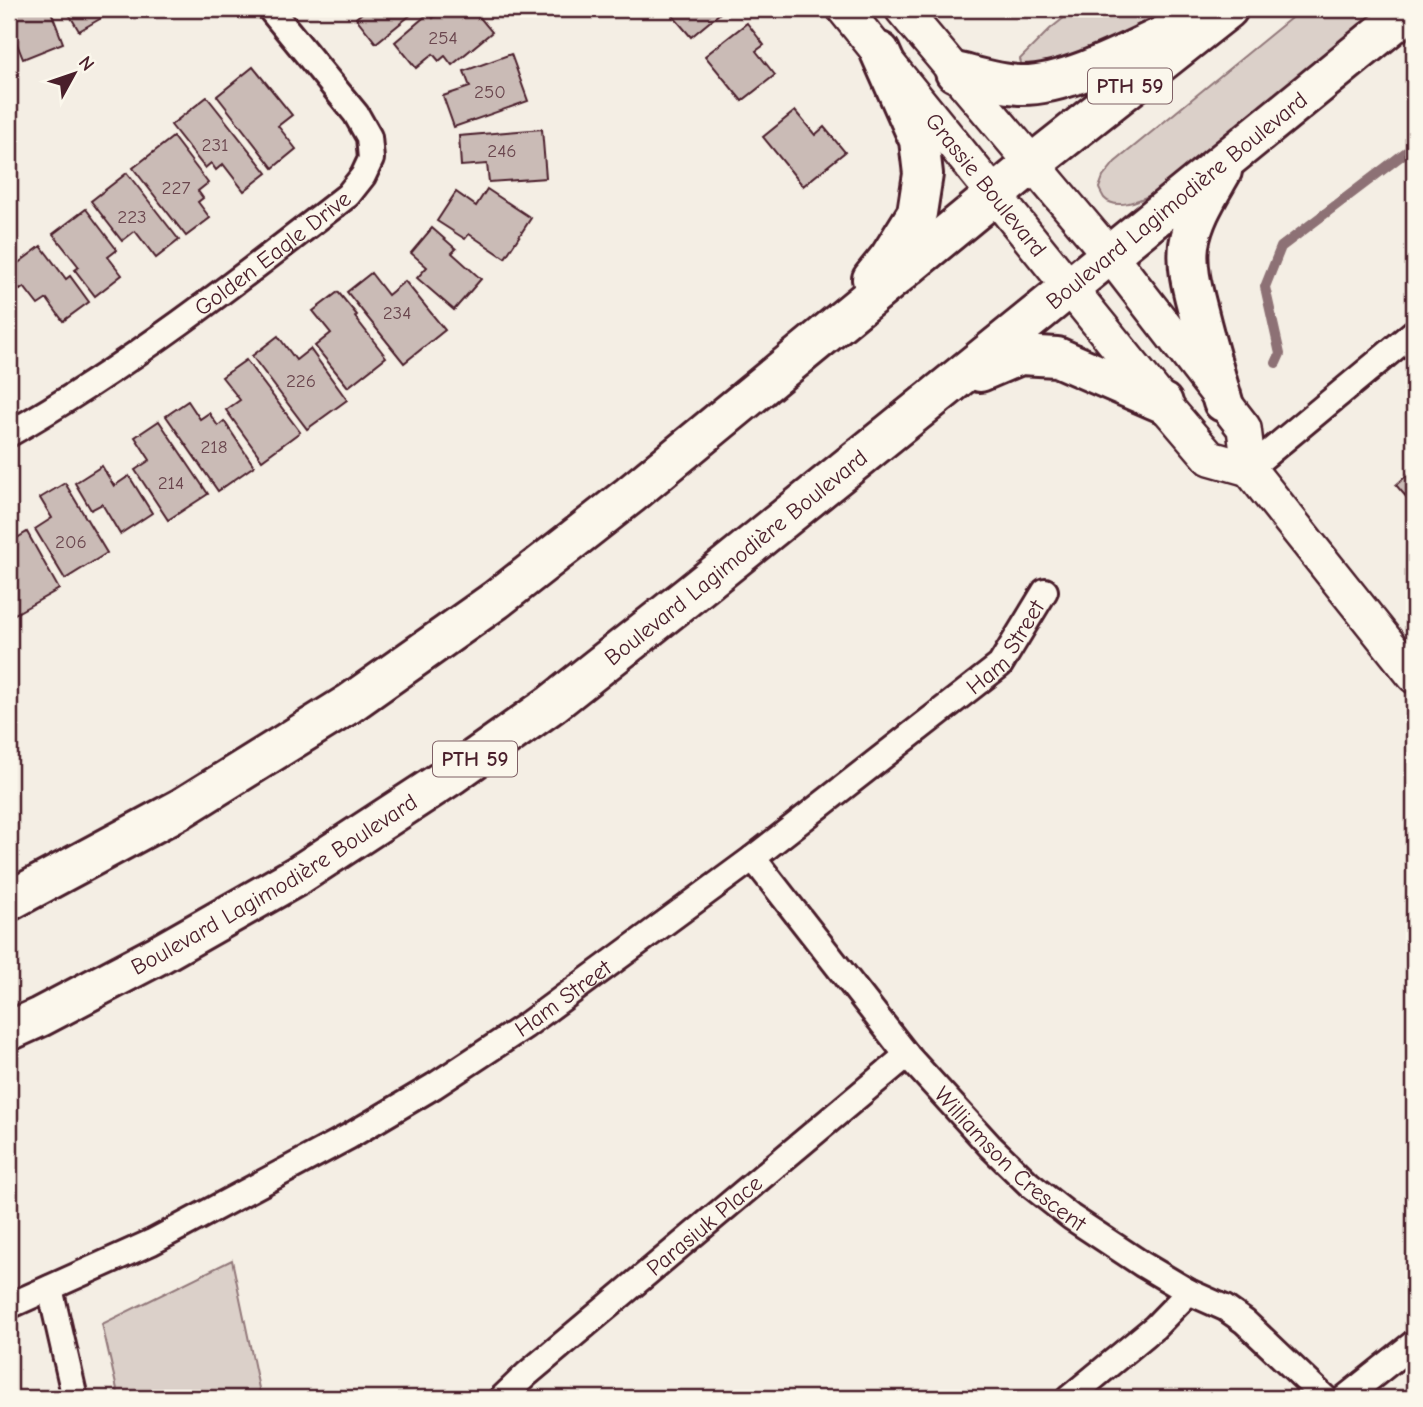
<svg xmlns="http://www.w3.org/2000/svg" width="1423" height="1407" font-family="'Comic Neue',sans-serif">
<style>
.green{fill:#dbd0c9;stroke:#92787a;stroke-width:2}
.lines{fill:none;stroke-linecap:round;stroke-linejoin:round}
.stream{stroke:#8d7174;stroke-width:10}
.building{fill:#cabbb6;stroke:#4a1f2b;stroke-width:2}
.street-casing{stroke:#4a1f2b;stroke-width:30}
.secondary-casing{stroke:#4a1f2b;stroke-width:38}
.primary-casing{stroke:#4a1f2b;stroke-width:44}
.street{stroke:#fbf7ec;stroke-width:24}
.secondary{stroke:#fbf7ec;stroke-width:33}
.primary{stroke:#fbf7ec;stroke-width:38}
.labels{text-anchor:middle;stroke-width:6;stroke-linejoin:round;paint-order:stroke}
.number-label{font-size:19px;fill:#6a464e}
.shield{fill:#fbf7ec;stroke:#7f6065;stroke-width:2}
.shield-label{font-size:21px;font-weight:bold;fill:#4a1f2b}
.street-label{font-size:23px;fill:#4a1f2b;stroke:#fbf7ec}
</style>
<rect width="100%" height="100%" fill="#f4eee4"/>
<filter id="ink" filterUnits="userSpaceOnUse"><feTurbulence type="fractalNoise" baseFrequency=".0143" numOctaves="2"/><feDisplacementMap in="SourceGraphic" scale="14" xChannelSelector="R" yChannelSelector="G"/><feConvolveMatrix kernelMatrix="1 2 1 2 8 2 1 2 1" color-interpolation-filters="sRGB"/></filter>
<g filter="url(#ink)">
<g class="green">
<polygon points="1075,9 1170,9 1151,24 1098,51 1023,71 1020,59 1050,29"/>
<path d="M1302,9H1383L1153,194C1140,200 1116,211 1104,198C1104,198 1099,189 1099,188L1103,177L1115,162Z"/>
<polygon points="232,1260 261,1398 119,1398 102,1324"/>
</g>
<g class="lines">
<polyline class="stream" points="1276,363 1280,354 1265,287 1281,247 1414,146"/>
</g>
<g class="building">
<polygon points="9,9 50,9 63,43 23,59 9,24"/>
<polygon points="66,9 117,9 79,31"/>
<polygon points="367,9 418,9 376,43 356,18"/>
<polygon points="444,9 473,9 492,32 452,65 445,56 439,61 433,54 416,68 395,42 429,13 433,18"/>
<polygon points="667,9 725,9 691,37"/>
<polygon points="747,23 764,45 756,51 775,75 742,101 705,56"/>
<polygon points="511,54 528,101 454,127 443,96 470,87 464,71"/>
<polygon points="253,67 292,115 278,126 296,149 273,168 217,96"/>
<polygon points="207,97 267,173 244,191 223,164 216,170 211,163 205,168 171,125"/>
<polygon points="795,111 815,135 824,127 845,152 803,186 763,137"/>
<polygon points="542,129 546,178 489,182 487,164 461,166 459,136"/>
<polygon points="173,137 208,183 198,191 203,198 198,202 210,218 186,236 133,168"/>
<polygon points="127,173 179,240 156,258 135,231 122,241 91,201"/>
<polygon points="487,189 531,218 505,258 469,234 465,239 437,221 456,192 476,206"/>
<polygon points="86,209 117,250 108,257 122,275 95,296 75,270 79,267 53,234"/>
<polygon points="432,228 456,249 452,253 481,279 454,310 417,278 427,267 411,253"/>
<polygon points="41,246 66,279 70,276 89,302 63,321 47,299 38,305 24,287 20,290 9,276 9,270"/>
<polygon points="371,273 388,295 405,281 445,330 404,363 347,292"/>
<polygon points="338,292 357,315 355,317 386,357 348,387 315,346 331,333 313,311"/>
<polygon points="278,336 296,360 310,349 347,400 307,429 252,356"/>
<polygon points="246,360 300,432 262,460 226,410 240,400 222,377"/>
<polygon points="188,401 200,419 209,413 218,426 224,421 254,466 218,491 166,416"/>
<polygon points="159,421 208,494 168,520 135,470 150,460 135,437"/>
<polygon points="102,466 114,486 129,476 152,513 120,534 102,504 91,510 75,483"/>
<polygon points="1414,469 1414,506 1396,485"/>
<polygon points="65,483 107,553 65,579 35,529 52,518 40,498"/>
<polygon points="27,532 59,589 15,614 9,604 9,543"/>
</g>
<g class="lines">
<defs>
<g id="street">
<path id="s1" d="M9,434C129,366 239,280 348,195L363,176L371,159L369,137L356,114L270,9"/>
<polyline points="1249,469 1414,332"/>
<path id="s2" d="M753,858L907,1055L990,1146L1029,1184L1071,1217L1142,1264L1189,1292L1225,1308L1245,1322L1325,1398"/>
<polyline points="50,1288 75,1398"/>
<path id="s3" d="M9,1306L152,1242L348,1137L434,1086L525,1026L753,858L1000,665L1045,591"/>
<path id="s4" d="M502,1398L527,1374L907,1055"/>
<polyline points="1069,1398 1155,1327 1189,1292"/>
<polyline points="1345,1398 1414,1343"/>
</g>
<g id="secondary">
<path id="s5" d="M844,9L1163,403L1210,458L1249,469"/>
<polyline points="902,9 1117,264 1244,428 1249,469 1414,676"/>
</g>
<g id="primary">
<path d="M955,72C976,77 998,84 1019,85C1067,87 1138,47 1182,27"/>
<path d="M1222,171C1209,194 1193,218 1189,245C1186,271 1194,294 1200,319C1207,347 1215,374 1223,402"/>
<polyline points="872,279 889,258 917,213 923,174 919,140 880,52"/>
<polyline points="980,372 1020,355 1057,357 1163,403"/>
<polyline points="9,901 182,808 349,704 496,600 630,495 1032,164 1228,9"/>
<path id="s6" d="M9,1031L40,1017L158,955L297,876L453,774L552,704L691,594L1042,310L1411,9"/>
</g>
</defs>
<use href="#street" class="street-casing"/>
<use href="#secondary" class="secondary-casing"/>
<use href="#primary" class="primary-casing"/>
<use href="#street" class="street"/>
<use href="#secondary" class="secondary"/>
<use href="#primary" class="primary"/>
</g>
</g>
<g class="labels">
<g class="number-label">
<text x="443" y="44">254</text>
<text x="490" y="98">250</text>
<text x="215" y="151">231</text>
<text x="502" y="157">246</text>
<text x="176" y="194">227</text>
<text x="132" y="223">223</text>
<text x="397" y="319">234</text>
<text x="301" y="387">226</text>
<text x="214" y="453">218</text>
<text x="171" y="489">214</text>
<text x="71" y="548">206</text>
</g>
<g class="shield">
<rect x="1088" y="68.5" width="84" height="35" rx="5"/>
<rect x="433" y="741.5" width="84" height="35" rx="5"/>
</g>
<g class="shield-label">
<text x="1130" y="93">PTH 59</text>
<text x="475" y="766">PTH 59</text>
</g>
<g class="street-label">
<text dy="8" stroke="none"><textPath href="#s5" startOffset="226">Grassie Boulevard</textPath></text>
<text dy="8" stroke="none"><textPath href="#s6" startOffset="1437">Boulevard Lagimodière Boulevard</textPath></text>
<text dy="8" stroke="none"><textPath href="#s1" startOffset="320">Golden Eagle Drive</textPath></text>
<text dy="8" stroke="none"><textPath href="#s6" startOffset="870">Boulevard Lagimodière Boulevard</textPath></text>
<text dy="8" stroke="none"><textPath href="#s3" startOffset="1202">Ham Street</textPath></text>
<text dy="8" stroke="none"><textPath href="#s6" startOffset="303">Boulevard Lagimodière Boulevard</textPath></text>
<text dy="8" stroke="none"><textPath href="#s3" startOffset="635">Ham Street</textPath></text>
<text dy="8" stroke="none"><textPath href="#s2" startOffset="397">Williamson Crescent</textPath></text>
<text dy="8" stroke="none"><textPath href="#s4" startOffset="266">Parasiuk Place</textPath></text>
</g>
</g>
<rect width="1423" height="1407" fill="none" stroke="#fbf7ec" stroke-width="35"/>
<rect x="18" y="18" width="1388" height="1372" fill="none" stroke="#4a1f2b" stroke-width="2.5" filter="url(#ink)"/>
<g transform="translate(74 74) rotate(50)" stroke="#fbf7ec" stroke-width="5" paint-order="stroke">
<path d="M0-5L12 26L0 18L-12 26Z" fill="#4a1f2b"/>
<text y="-10" font-size="19" font-weight="bold" text-anchor="middle" fill="#4a1f2b">N</text>
</g>
</svg>
